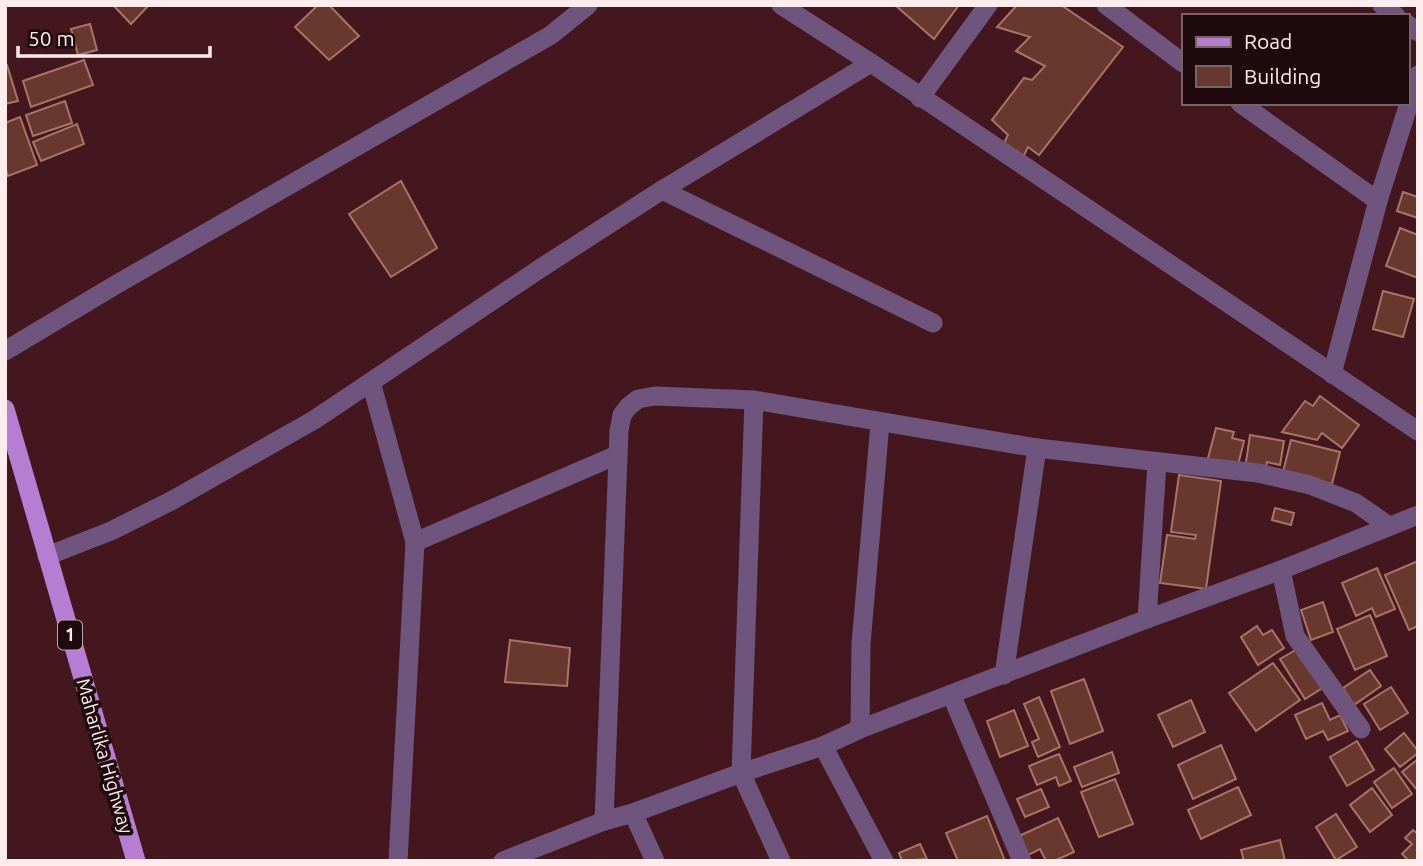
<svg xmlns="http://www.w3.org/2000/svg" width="1423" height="866" font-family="Ubuntu,sans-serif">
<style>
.building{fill:#68382e;stroke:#a97468;stroke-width:2}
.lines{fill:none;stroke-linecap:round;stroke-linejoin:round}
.minor{stroke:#6f547e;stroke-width:19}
.primary{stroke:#b67ed3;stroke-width:19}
.labels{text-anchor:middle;stroke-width:7;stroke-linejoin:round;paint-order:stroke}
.shield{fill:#1e0a0c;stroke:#bca8aa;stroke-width:2}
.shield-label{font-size:18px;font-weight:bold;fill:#ffeced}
.street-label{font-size:19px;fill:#ffeced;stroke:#1e0a0c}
</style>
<rect width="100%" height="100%" fill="#44171e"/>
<g class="building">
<polygon points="113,5 149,5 131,24"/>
<polygon points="318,5 329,5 359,36 329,60 295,27"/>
<polygon points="895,5 959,5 934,39"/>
<polygon points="1017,5 1061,5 1123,47 1039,155 1028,147 1023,157 1003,145 1008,135 992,120 1024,78 1032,80 1045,66 1016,51 1030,37 997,27"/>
<polygon points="90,24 97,50 78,55 71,29"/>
<polygon points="84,60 93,85 31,107 23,81"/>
<polygon points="5,65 7,65 18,101 5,104"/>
<polygon points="65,101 72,123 33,136 26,115"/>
<polygon points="20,117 37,165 8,176 5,168 5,123"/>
<polygon points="77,124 84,144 41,161 33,142"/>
<polygon points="401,181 437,248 391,277 349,214"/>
<polygon points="1403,192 1418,197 1418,218 1397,211"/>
<polygon points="1400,228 1418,235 1418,278 1386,266"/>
<polygon points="1383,291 1414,299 1403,337 1373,329"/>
<polygon points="1320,396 1359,425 1342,448 1322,433 1317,440 1282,432 1305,401 1313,406"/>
<polygon points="1216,428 1234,432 1232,438 1244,441 1237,469 1207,462"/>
<polygon points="1250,435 1284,441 1280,465 1267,462 1265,472 1245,469"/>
<polygon points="1291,440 1340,452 1332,484 1283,472"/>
<polygon points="1179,475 1221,481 1206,589 1160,583 1167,535 1195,539 1196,535 1171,532"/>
<polygon points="1275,508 1294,513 1291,525 1272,520"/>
<polygon points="1418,561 1418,626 1409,630 1385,575"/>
<polygon points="1377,568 1395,609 1376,617 1372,608 1356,616 1342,583"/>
<polygon points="1323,602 1333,632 1311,640 1301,610"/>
<polygon points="1370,615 1387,656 1355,670 1337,629"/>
<polygon points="1257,626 1263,635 1272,630 1284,648 1258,665 1241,637"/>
<polygon points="510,640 570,648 567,686 505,682"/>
<polygon points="1299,648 1324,687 1305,699 1280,659"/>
<polygon points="1273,663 1300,700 1256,731 1229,693"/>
<polygon points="1370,670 1381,686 1354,705 1343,688"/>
<polygon points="1084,679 1103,731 1070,744 1051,691"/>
<polygon points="1391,687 1408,713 1380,730 1364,704"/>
<polygon points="1039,697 1060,747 1038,757 1032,742 1039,739 1024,704"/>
<polygon points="1191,700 1205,732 1173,747 1158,715"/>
<polygon points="1322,703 1330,720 1340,715 1348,731 1328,740 1323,731 1306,739 1295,715"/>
<polygon points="1014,710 1028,746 1000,757 987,721"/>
<polygon points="1404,733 1418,751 1418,753 1400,767 1385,749"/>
<polygon points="1357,741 1374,770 1347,786 1330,757"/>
<polygon points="1221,745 1236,779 1193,799 1178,765"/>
<polygon points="1112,752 1119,773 1082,787 1074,767"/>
<polygon points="1059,754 1071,781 1059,786 1056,777 1037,785 1029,766"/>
<polygon points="1418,759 1418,791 1402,772"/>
<polygon points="1394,768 1412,794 1392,808 1374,782"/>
<polygon points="1115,779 1133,824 1099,837 1081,792"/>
<polygon points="1238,787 1251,815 1201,839 1188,810"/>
<polygon points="1372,788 1392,815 1370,832 1350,805"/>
<polygon points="1041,789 1049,807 1025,817 1017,799"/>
<polygon points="1336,814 1357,847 1336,860 1316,827"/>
<polygon points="987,816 1005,861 958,861 946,833"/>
<polygon points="1058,818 1074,852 1054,861 1046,861 1040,849 1026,856 1017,837"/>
<polygon points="1413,830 1418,834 1418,861 1409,861 1402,854 1412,844 1405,838"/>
<polygon points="1280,840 1285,861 1244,861 1241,850"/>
<polygon points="920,844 927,859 902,861 899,853"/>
</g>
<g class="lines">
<g class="minor">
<polyline points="781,5 871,63 1418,431"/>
<polyline points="1106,5 1183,63"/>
<polyline points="1382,5 1396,16"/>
<polyline points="1407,24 1418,32"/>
<polyline points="920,98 988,5"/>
<polyline points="1240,103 1378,201"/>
<polyline points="662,190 933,323"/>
<polyline points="5,351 117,284 551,35 588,5"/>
<polyline points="1332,374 1378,201 1418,75"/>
<polyline points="371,382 415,542 398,861"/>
<polyline points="754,400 741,773 781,861"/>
<polyline points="415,542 617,455"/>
<polyline points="47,556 111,531 171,501 314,420 544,266 662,190 871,63"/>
<polyline points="1281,570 1295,636 1361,729"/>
<polyline points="1147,619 1157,463"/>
<polyline points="1004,675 1037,448"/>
<polyline points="951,694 1022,861"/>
<polyline points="860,729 861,644 880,423"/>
<polyline points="823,746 884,861"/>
<polyline points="633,813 655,861"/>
<polyline points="604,821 619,431 622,415 628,407 638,399 655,396 754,400 1037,448 1258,473 1310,485 1356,503 1389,526"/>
<polyline points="503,861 604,821 633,813 741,773 823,746 860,729 1147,619 1281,570 1418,515"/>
</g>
<polyline class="primary" points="5,409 136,861"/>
</g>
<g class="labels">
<rect class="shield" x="58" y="620.5" width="24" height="29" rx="5"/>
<g class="shield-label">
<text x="70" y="641">1</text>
</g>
<g class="street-label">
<text transform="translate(105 756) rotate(74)" y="7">Maharlika Highway</text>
</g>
</g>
<rect width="1423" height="866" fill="none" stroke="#ffeced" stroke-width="14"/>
<rect x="1182" y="14" width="228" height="91" fill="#1e0a0c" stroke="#786466" stroke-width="2"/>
<rect x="1196" y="37" width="35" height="10" fill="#b67ed3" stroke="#786466" stroke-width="2"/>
<text x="1244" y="49" font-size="21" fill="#ffeced">Road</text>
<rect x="1196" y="66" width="35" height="21" fill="#68382e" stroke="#786466" stroke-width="2"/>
<text x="1244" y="84" font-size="21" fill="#ffeced">Building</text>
<path d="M18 46v10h192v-10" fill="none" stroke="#ffeced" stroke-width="3.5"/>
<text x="28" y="46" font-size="21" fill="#ffeced" stroke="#1e0a0c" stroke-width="5" paint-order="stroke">50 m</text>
</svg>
